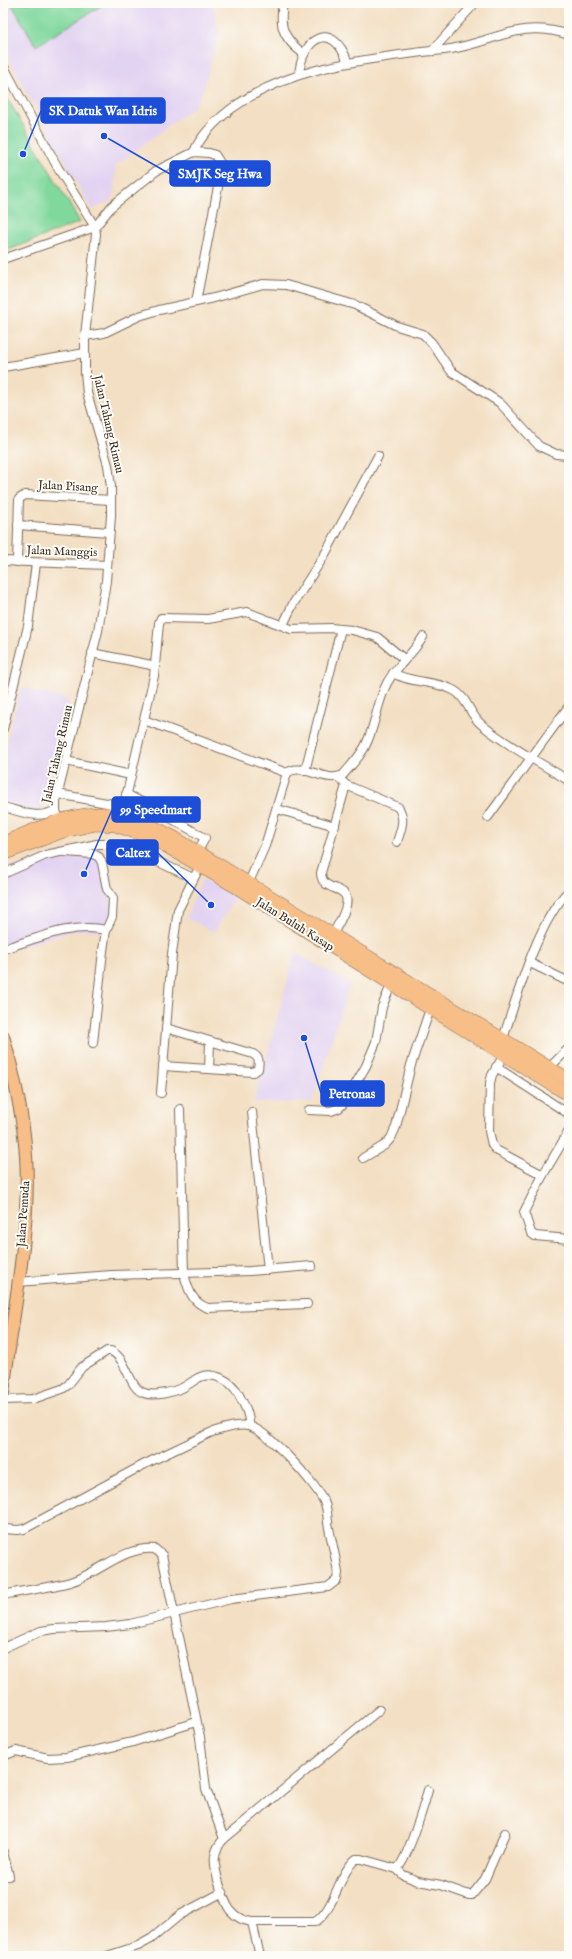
<svg xmlns="http://www.w3.org/2000/svg" width="572" height="1959" font-family="'IM FELL English',serif">
<style>
.built{fill:#e3d3f2}
.green{fill:#80d89d;stroke:#5e815e}
.lines{fill:none;stroke-linecap:round;stroke-linejoin:round}
.minor-casing{stroke:#7b6958;stroke-width:10}
.primary-casing{stroke:#7b6958;stroke-width:14}
.trunk-casing{stroke:#7b6958;stroke-width:14}
.minor{stroke:#fff;stroke-width:8}
.primary{stroke:#f7be88;stroke-width:12}
.trunk{stroke:#f7be88;stroke-width:13}
.labels{text-anchor:middle;stroke-width:4;stroke-linejoin:round;paint-order:stroke}
.street-label{font-size:12px;fill:#3b2a1e;stroke:#fdfcf7}
.leader{fill:none;stroke:#1d4ed8;stroke-width:1.5}
.callout-dot{fill:#1d4ed8;stroke:#fdfcf7;stroke-width:1.5}
.callout{fill:#1d4ed8;stroke:#1d4ed8;stroke-width:1.5}
.callout-label{font-size:13px;text-anchor:middle;font-weight:bold;fill:#fff}
</style>
<rect width="100%" height="100%" fill="#fdfcf7"/>
<filter id="ink" filterUnits="userSpaceOnUse"><feTurbulence type="fractalNoise" baseFrequency=".025" numOctaves="2"/><feDisplacementMap in="SourceGraphic" scale="8" xChannelSelector="R" yChannelSelector="G"/><feConvolveMatrix kernelMatrix="1 2 1 2 8 2 1 2 1" color-interpolation-filters="sRGB"/></filter>
<filter id="wash" filterUnits="userSpaceOnUse"><feTurbulence type="fractalNoise" baseFrequency=".012" numOctaves="4" result="noise"/><feDisplacementMap in="SourceGraphic" scale="16" xChannelSelector="R" yChannelSelector="G"/><feGaussianBlur stdDeviation="0.9" result="paint"/><feColorMatrix in="noise" values="0 0 0 0 0 0 0 0 0 0 0 0 0 0 0 0 0 1.4 0 .05"/><feComposite in="paint" operator="in"/></filter>
<g filter="url(#wash)">
<rect width="100%" height="100%" fill="#f3dfc3"/>
<g class="built">
<polygon points="3,3 211,3 214,8 219,34 203,90 195,106 116,165 113,199 92,210 3,49"/>
<polygon points="21,687 67,699 69,702 41,812 3,803 3,756"/>
<polygon points="97,842 105,861 113,922 108,934 91,930 72,931 3,952 3,870"/>
<polygon points="202,879 236,897 214,932 186,918"/>
<polygon points="295,953 350,983 312,1102 254,1103"/>
</g>
<g class="green">
<polygon points="11,3 106,3 36,46"/>
<polygon points="3,91 80,222 3,252"/>
</g>
</g>
<g filter="url(#ink)">
<g class="lines">
<defs>
<g id="minor">
<path d="M282,3C283,9 281,16 282,23C283,36 293,46 304,54"/>
<polyline points="432,51 475,3"/>
<polyline points="3,65 58,168 95,227 96,234 85,336 85,372 87,393 108,465 111,487 111,516 106,581 98,631 56,801 56,810 60,825"/>
<path d="M299,75C302,37 333,19 348,63"/>
<path d="M194,152C201,134 217,120 231,109C284,70 351,61 415,53C427,51 439,51 451,49C497,41 520,19 569,35"/>
<polyline points="3,259 95,227 112,206 156,171 194,152 209,153 215,155 222,166 196,302"/>
<polyline points="85,336 104,333 139,316 159,310 214,298 263,284 286,285 355,305 397,326 423,334 432,343 451,371 500,403 539,446 556,454 569,455"/>
<polyline points="3,367 85,353"/>
<polyline points="18,525 109,532"/>
<polyline points="3,561 107,565"/>
<polyline points="17,562 19,499 25,495 111,500"/>
<polyline points="283,625 293,604 324,556 378,456"/>
<polyline points="92,653 156,666"/>
<path d="M393,673C412,684 436,680 455,691C467,698 470,715 481,724C508,747 540,762 569,781"/>
<path d="M144,720L287,773C301,761 325,784 343,775C352,764 363,754 368,740C376,721 378,701 387,683C397,665 413,654 423,637"/>
<polyline points="3,729 28,626 36,563"/>
<polyline points="66,761 131,775"/>
<polyline points="305,771 341,629"/>
<path d="M338,777L346,785L398,807C406,819 401,829 397,842"/>
<polyline points="58,794 123,806"/>
<polyline points="126,794 155,809 205,838 197,853"/>
<path d="M3,807C23,812 38,820 56,810"/>
<polyline points="277,809 335,826"/>
<polyline points="122,815 154,676 159,623 161,618 208,619 247,612 291,629 331,628 352,630 377,637 404,659"/>
<polyline points="488,817 569,706"/>
<polyline points="65,852 93,854 99,857 102,863 107,889 113,898 112,917 106,930 103,951 93,1043"/>
<polyline points="3,874 46,855 97,844 111,844 126,847 193,878"/>
<polyline points="248,884 265,846 287,773"/>
<path d="M332,935C370,874 322,900 321,873L346,785"/>
<path d="M3,949C36,939 72,922 106,930"/>
<polyline points="530,963 569,982"/>
<path d="M503,1039C516,999 539,918 569,891"/>
<polyline points="504,1055 492,1075 490,1083 489,1131 492,1145 496,1150 543,1175"/>
<path d="M163,1066L253,1072L258,1069C259,1062 260,1058 253,1054L166,1028"/>
<polyline points="496,1067 569,1114"/>
<polyline points="549,1068 569,1048"/>
<polyline points="209,1069 210,1042"/>
<polyline points="161,1093 172,954 178,910 200,866"/>
<path d="M180,1109L184,1274C188,1289 192,1303 208,1308L307,1304"/>
<polyline points="309,1110 331,1111 339,1108 345,1102 366,1066 376,1042 382,1007 391,985"/>
<polyline points="252,1112 268,1270"/>
<polyline points="569,1131 543,1175 524,1212 531,1233 535,1236 569,1239"/>
<polyline points="363,1158 385,1145 391,1138 396,1127 411,1065 430,1009"/>
<polyline points="17,1282 112,1275 250,1271 312,1266"/>
<path d="M3,1400L33,1399L62,1389L68,1385L82,1367L107,1351H111C128,1359 128,1388 144,1393C154,1397 173,1392 182,1388C188,1385 193,1381 198,1378C213,1370 232,1381 239,1395C244,1405 250,1414 249,1426"/>
<path d="M3,1529L18,1530L24,1529L145,1464L212,1432C223,1429 237,1424 248,1426C265,1428 319,1486 325,1504C328,1511 327,1520 329,1528C332,1543 336,1558 338,1573L337,1580L328,1587L231,1599L130,1624L106,1627L54,1629L41,1631L3,1648"/>
<path d="M3,1595C25,1590 49,1588 70,1582C100,1573 123,1546 155,1549L162,1555L200,1737L206,1789L224,1839"/>
<path d="M379,1710L224,1839C219,1844 216,1849 215,1856C213,1868 223,1900 230,1910C236,1917 243,1921 252,1922H315C335,1910 338,1874 356,1859H361L397,1869L403,1875L418,1881L441,1885L469,1895H472L485,1879L505,1833"/>
<polyline points="3,1756 16,1751 48,1758 67,1757 133,1742 196,1722"/>
<polyline points="3,1852 9,1876"/>
<path d="M397,1869C407,1860 424,1806 428,1790"/>
<polyline points="252,1922 260,1956"/>
<polyline points="107,1956 138,1946 151,1939 180,1915 223,1892"/>
</g>
<path id="primary" d="M3,1036C14,1075 23,1114 26,1155C31,1233 12,1316 3,1393"/>
<g id="trunk">
<path d="M3,843C40,828 81,807 122,816C140,819 157,829 173,837L569,1080"/>
<polyline points="3,854 61,832 96,824 115,825 154,839 238,888 569,1095"/>
</g>
</defs>
<use href="#minor" class="minor-casing"/>
<use href="#primary" class="primary-casing"/>
<use href="#trunk" class="trunk-casing"/>
<use href="#minor" class="minor"/>
<use href="#primary" class="primary"/>
<use href="#trunk" class="trunk"/>
</g>
</g>
<g class="labels">
<g class="street-label">
<text transform="translate(109 424) rotate(77)" y="4">Jalan Tahang Rimau</text>
<text transform="translate(68 486) rotate(3)" y="4">Jalan Pisang</text>
<text transform="translate(62 551) rotate(2)" y="4">Jalan Manggis</text>
<text transform="translate(57 754) rotate(-77)" y="4">Jalan Tahang Rimau</text>
<text transform="translate(295 924) rotate(32)" y="4">Jalan Buluh Kasap</text>
<text transform="translate(23 1214) rotate(-86)" y="4">Jalan Pemuda</text>
</g>
</g>
<path class="leader" d="M23 154L41 111M104 136L170 174M84 874L112 810M211 905L158 853M304 1038L321 1093"/>
<g class="callout-dot">
<circle cx="23" cy="154" r="4"/>
<circle cx="104" cy="136" r="4"/>
<circle cx="84" cy="874" r="4"/>
<circle cx="211" cy="905" r="4"/>
<circle cx="304" cy="1038" r="4"/>
</g>
<g class="callout">
<rect x="41" y="98" width="124" height="25" rx="4"/>
<rect x="170" y="161" width="100" height="25" rx="4"/>
<rect x="112" y="797" width="88" height="25" rx="4"/>
<rect x="107" y="840" width="51" height="25" rx="4"/>
<rect x="321" y="1081" width="63" height="25" rx="4"/>
</g>
<g class="callout-label">
<text x="103" y="115">SK Datuk Wan Idris</text>
<text x="220" y="178">SMJK Seg Hwa</text>
<text x="156" y="814">99 Speedmart</text>
<text x="133" y="857">Caltex</text>
<text x="352" y="1098">Petronas</text>
</g>
<rect width="572" height="1959" fill="none" stroke="#fdfcf7" stroke-width="16"/>
</svg>
